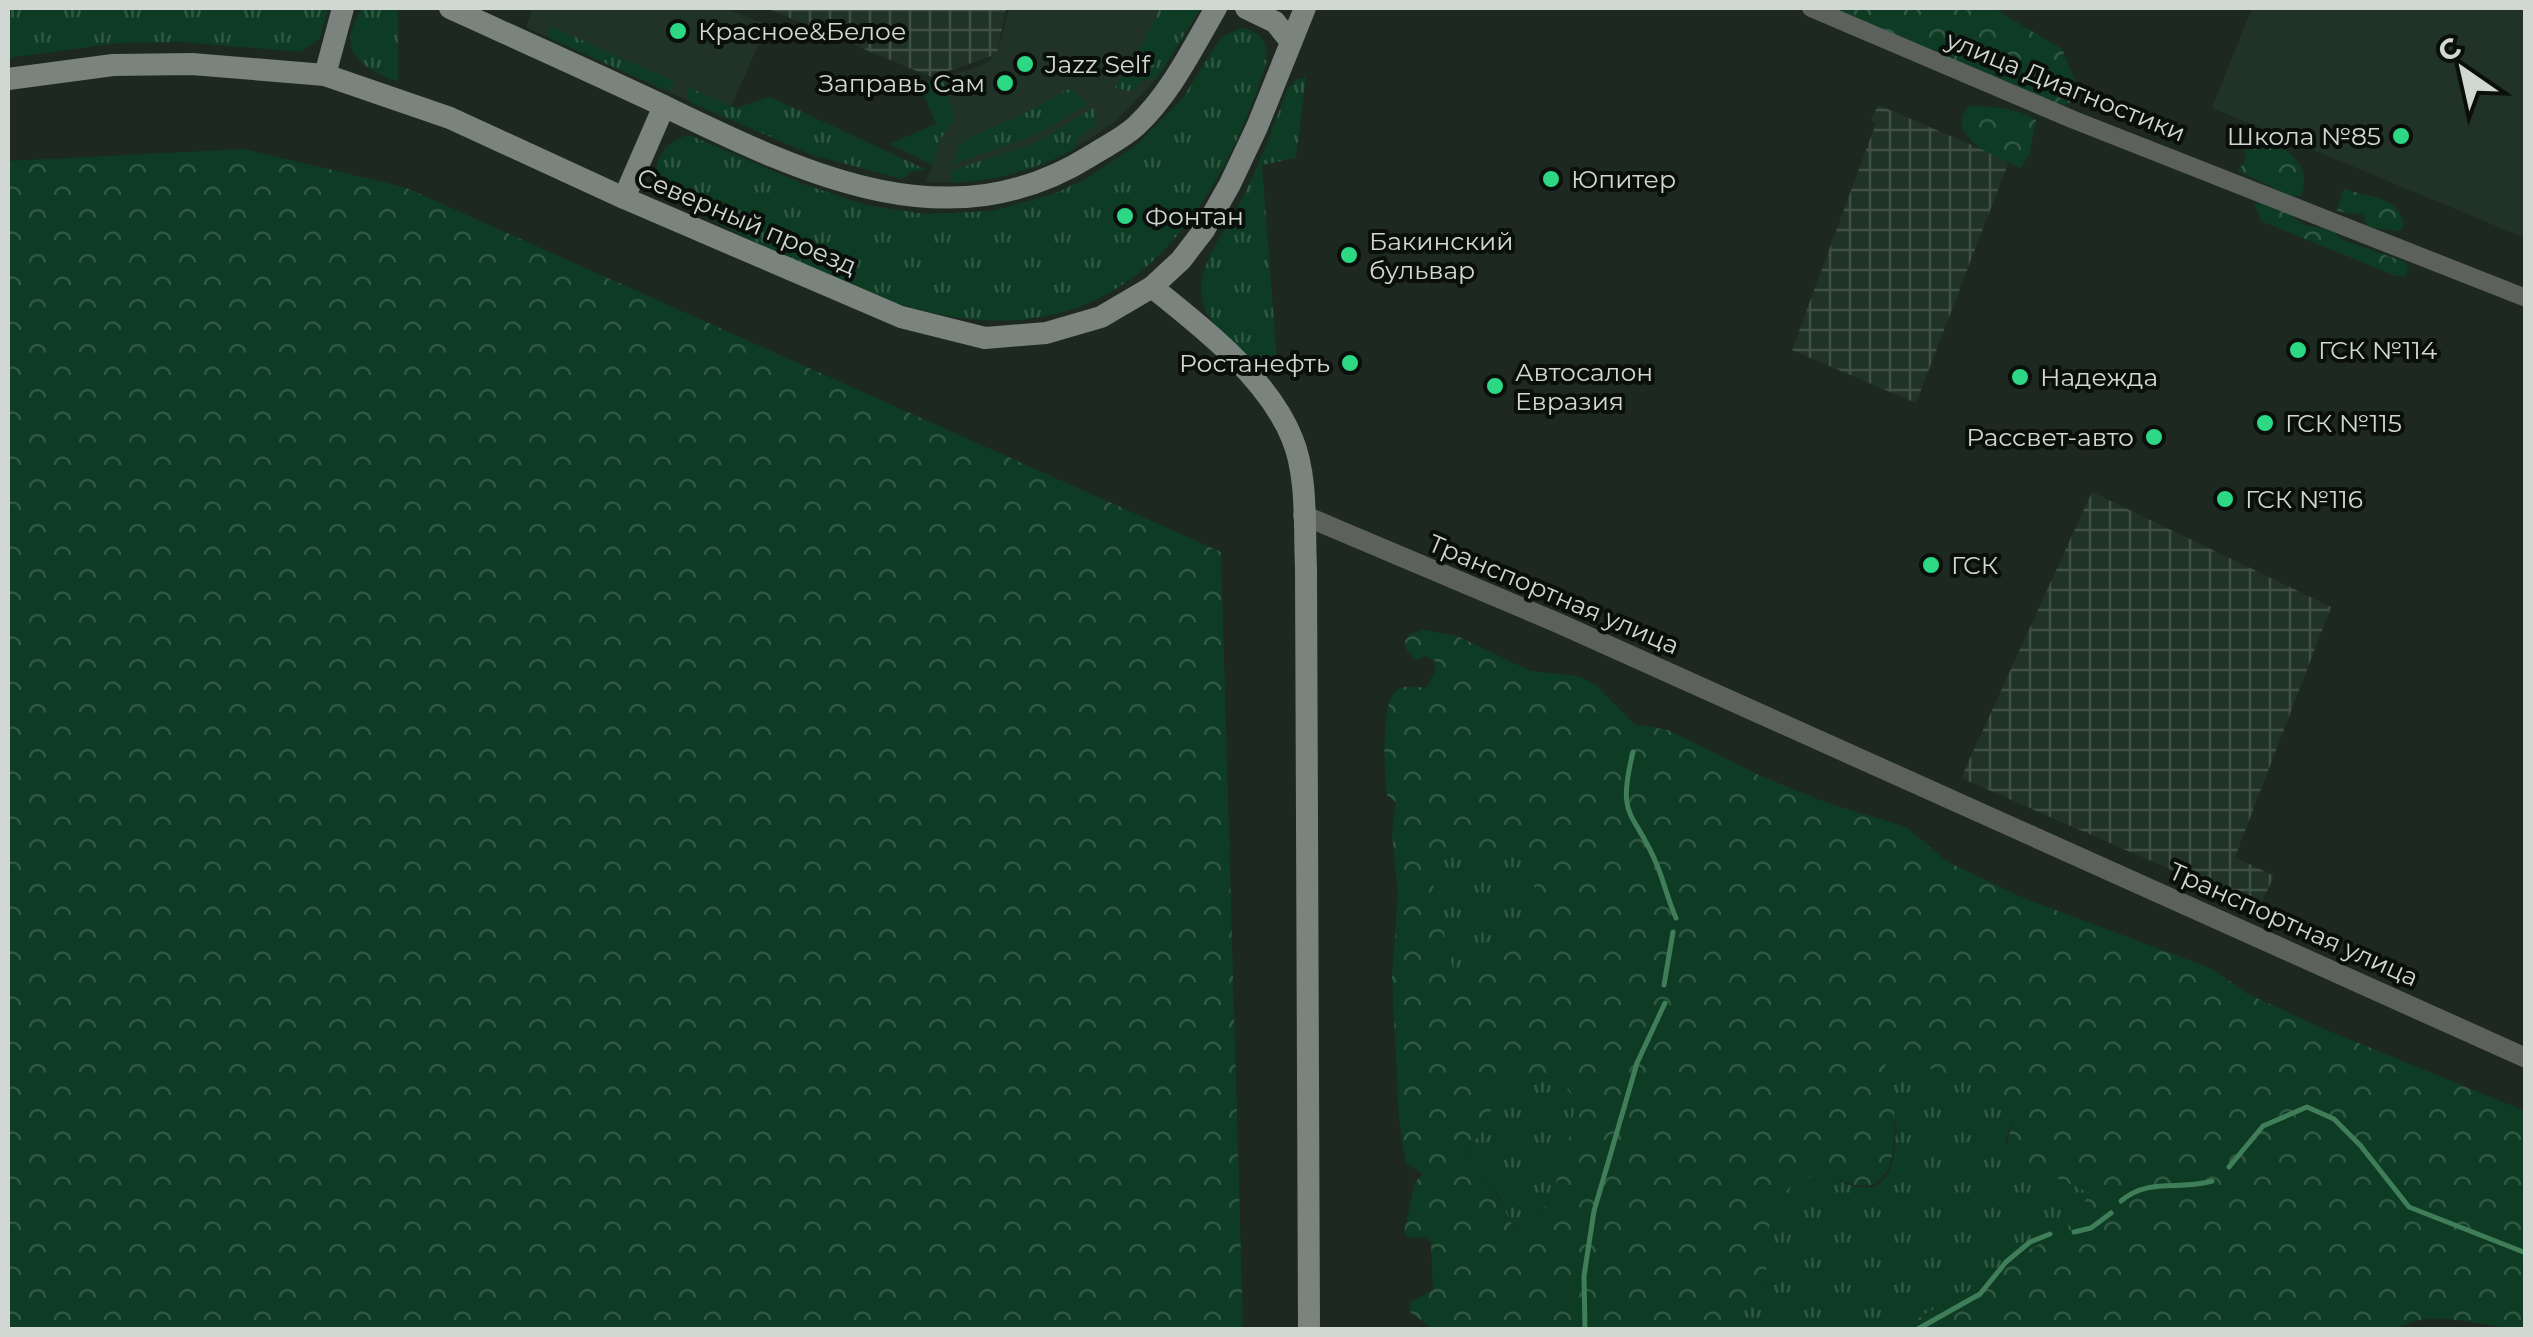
<svg xmlns="http://www.w3.org/2000/svg" width="2533" height="1337" font-family="Montserrat,sans-serif">
<style>
.built{fill:#213327}
.industrial{fill:url(#industrial-grid)}
.grass{fill:url(#grass-tufts)}
.forest{fill:url(#forest-crowns);fill-rule:evenodd}
.lines{fill:none;stroke-linecap:round;stroke-linejoin:round}
.stream{stroke:#3f7e58;stroke-width:5}
.minor{stroke:#5c615d;stroke-width:18}
.tertiary{stroke:#5c615d;stroke-width:20}
.secondary{stroke:#7a837d;stroke-width:22}
.poi-dot{fill:#2dd884;stroke:#0a0f0c;stroke-width:4}
.labels{text-anchor:middle;stroke-width:8;stroke-linejoin:round;paint-order:stroke}
.poi-label{font-size:25px;fill:#d1d8d3;stroke:#0a0f0c;text-anchor:start}
.street-label{font-size:25px;fill:#d1d8d3;stroke:#0a0f0c}
</style>
<defs>
<pattern id="industrial-grid" width="8" height="8" patternUnits="userSpaceOnUse" patternTransform="scale(2.5)"><rect width="8" height="8" fill="#213327"/><path d="M0 4h8M4 0v8" fill="none" stroke="#405045"/></pattern>
<pattern id="grass-tufts" width="24" height="20" patternUnits="userSpaceOnUse" patternTransform="scale(2.5)"><rect width="24" height="20" fill="#0e3b23"/><path d="M3 7l-1-3M5 7V3M7 7l1-3M15 17l-1-3M17 17v-4M19 17l1-3" fill="none" stroke="#305742"/></pattern>
<pattern id="forest-crowns" width="20" height="18" patternUnits="userSpaceOnUse" patternTransform="scale(2.5)"><rect width="20" height="18" fill="#0e3b23"/><path d="M2 6a3 3 0 1 1 6 0M12 15a3 3 0 1 1 6 0" fill="none" stroke="#305742"/></pattern>
</defs>
<rect width="100%" height="100%" fill="#1d2820"/>
<g class="built">
<polygon points="533,8 725,8 767,25 726,118 526,27"/>
<polygon points="1009,8 1201,8 1157,78 1117,120 1090,139 1052,160 1010,174 966,182 926,182 940,140 955,118 943,78 986,64 998,52"/>
<polygon points="2252,8 2525,8 2525,238 2212,108"/>
</g>
<g class="industrial">
<polygon points="766,8 1006,8 997,54 931,77"/>
<polygon points="1878,105 2009,161 1916,403 1792,350 1876,123 1871,120"/>
<polygon points="2092,492 2331,607 2235,857 2274,876 2259,908 1961,778"/>
</g>
<g class="grass">
<polygon points="8,8 328,8 320,38 301,52 181,42 119,43 8,58"/>
<path d="M363,8H398V82C361,68 333,50 363,8Z"/>
<polygon points="1160,8 1201,8 1157,78 1145,79 1131,92 1115,87 1143,43"/>
<polygon points="550,26 676,82 667,91 551,39 548,33"/>
<path d="M1241,28C1261,30 1270,45 1266,64C1213,229 1112,360 921,310C838,289 748,237 670,200C645,177 656,143 689,135L806,185L866,205L925,214L992,211L1053,194L1084,180L1138,144L1183,98L1220,38Z"/>
<path d="M1306,77L1296,158L1262,165L1277,361L1273,371L1266,375C1251,367 1239,351 1226,338C1173,285 1218,248 1244,195C1261,160 1274,124 1288,88L1297,79Z"/>
<polygon points="943,78 955,118 940,140 933,165 889,144 936,124 919,83"/>
<polygon points="688,87 736,108 770,97 927,170 911,172 902,179 812,155 692,103 687,98"/>
<polygon points="1066,90 1073,90 1088,104 1037,134 953,164 959,145 966,139 1034,109"/>
<path d="M1093,108L1097,115L1095,125L1075,140L1074,149C1036,170 995,181 951,183V171L1037,142Z"/>
<path d="M1536,849C1538,856 1541,865 1541,873C1540,920 1488,958 1457,988L1427,858Z"/>
<path d="M1898,1057L2010,1098L2017,1107L2005,1142L2090,1193L2056,1246L2040,1244L2026,1251L1984,1283L1897,1329L1717,1330L1766,1283C1766,1250 1764,1193 1801,1179C1808,1176 1818,1175 1826,1173C1841,1182 1870,1197 1884,1179C1903,1155 1896,1095 1882,1072L1888,1060Z"/>
<path d="M1540,1074L1561,1079L1572,1096L1574,1112L1570,1135L1559,1164L1554,1194L1524,1234C1508,1224 1506,1211 1498,1195C1490,1180 1477,1170 1464,1161L1498,1098L1516,1077Z"/>
</g>
<g class="forest">
<polygon points="1829,8 1993,8 2062,49 2075,81 2071,102 2063,106"/>
<path d="M1969,106C1991,106 2018,108 2036,120L2029,156L2020,168C1998,158 1942,137 1969,106Z"/>
<path d="M2252,138C2281,142 2315,163 2301,196H2290L2238,171L2246,159L2243,145Z"/>
<polygon points="245,149 404,187 1221,552 1243,1329 8,1329 8,161"/>
<path d="M2344,188C2368,199 2395,193 2404,224L2400,231L2371,228L2367,226L2364,215L2337,211Z"/>
<polygon points="2260,202 2286,212 2305,225 2329,229 2343,240 2405,262 2409,270 2404,276 2396,276 2261,221 2255,205"/>
<path d="M1423,630L1457,636L1531,671L1578,676L1595,684L1634,724L1668,730L1761,776L1825,802L1906,827L1948,862L2026,899L2213,969L2246,993L2324,1029L2525,1111V1329C2484,1330 2434,1305 2395,1330L1897,1329L1984,1283L2026,1251L2040,1244L2056,1245L2090,1193L2004,1155L2016,1108L2010,1098L1898,1057L1888,1060L1883,1072C1896,1094 1895,1115 1894,1141C1890,1191 1866,1195 1826,1173C1777,1183 1770,1207 1766,1253C1766,1263 1768,1276 1764,1285C1755,1305 1738,1318 1719,1329H1433L1410,1312V1302L1433,1290L1431,1242L1424,1237L1408,1238L1404,1232L1415,1182L1423,1174L1406,1164L1399,1120L1392,978L1398,893L1392,833L1396,802L1387,795C1384,775 1381,705 1395,692C1404,684 1414,687 1426,688L1436,669L1435,661L1425,656L1416,660L1407,651L1405,641L1410,634ZM1536,849C1549,907 1498,952 1457,987L1427,859ZM1540,1074L1561,1079L1572,1096L1574,1112L1570,1135L1559,1164L1554,1195L1524,1234C1507,1224 1506,1211 1497,1195C1490,1180 1476,1170 1464,1160L1498,1098L1516,1078Z"/>
</g>
<g class="lines">
<g class="stream">
<path d="M1633,752C1616,821 1634,809 1657,865C1664,882 1668,900 1676,918"/>
<polyline points="1664,985 1673,932"/>
<polyline points="2229,1167 2263,1126 2307,1107 2334,1119 2360,1145 2409,1207 2526,1253"/>
<path d="M2121,1201C2149,1177 2180,1191 2212,1181"/>
<polyline points="2074,1232 2091,1228 2111,1213"/>
<polyline points="1585,1330 1584,1276 1594,1211 1637,1063 1665,1003"/>
<polyline points="1916,1330 1980,1294 2006,1262 2030,1242 2050,1234"/>
</g>
<polyline class="minor" points="1811,8 2074,120 2526,298"/>
<polyline class="tertiary" points="1303,515 1558,623 2526,1058"/>
<g class="secondary">
<path d="M450,8C516,38 583,68 649,99C790,166 942,250 1092,155C1106,146 1123,138 1136,126C1171,93 1192,49 1216,8"/>
<polyline points="1246,8 1275,22 1291,42"/>
<polyline points="325,75 343,8"/>
<polyline points="8,79 113,65 192,64 325,75 450,118 624,198 901,317 985,338 1046,333 1101,317 1152,287 1181,260 1204,230 1230,184 1257,127 1305,8"/>
<polyline points="624,198 664,106"/>
<path d="M1152,287C1201,326 1268,378 1292,438C1308,476 1304,527 1306,568L1309,1330"/>
</g>
</g>
<g class="poi-dot">
<circle cx="678" cy="31" r="10"/>
<circle cx="1025" cy="64" r="10"/>
<circle cx="1005" cy="83" r="10"/>
<circle cx="2401" cy="136" r="10"/>
<circle cx="1551" cy="179" r="10"/>
<circle cx="1125" cy="216" r="10"/>
<circle cx="1349" cy="255" r="10"/>
<circle cx="2298" cy="350" r="10"/>
<circle cx="1350" cy="363" r="10"/>
<circle cx="2020" cy="377" r="10"/>
<circle cx="1495" cy="386" r="10"/>
<circle cx="2265" cy="423" r="10"/>
<circle cx="2154" cy="437" r="10"/>
<circle cx="2225" cy="499" r="10"/>
<circle cx="1931" cy="565" r="10"/>
</g>
<g class="labels">
<g class="poi-label">
<text x="698" y="40">Красное&amp;Белое</text>
<text x="1045" y="73">Jazz Self</text>
<text x="985" y="92" text-anchor="end">Заправь Сам</text>
<text x="2381" y="145" text-anchor="end">Школа №85</text>
<text x="1571" y="188">Юпитер</text>
<text x="1145" y="225">Фонтан</text>
<text x="1369" y="250">Бакинский<tspan x="1369" dy="29">бульвар</tspan></text>
<text x="2318" y="359">ГСК №114</text>
<text x="1330" y="372" text-anchor="end">Ростанефть</text>
<text x="1515" y="381">Автосалон<tspan x="1515" dy="29">Евразия</tspan></text>
<text x="2040" y="386">Надежда</text>
<text x="2285" y="432">ГСК №115</text>
<text x="2134" y="446" text-anchor="end">Рассвет-авто</text>
<text x="2245" y="508">ГСК №116</text>
<text x="1951" y="574">ГСК</text>
</g>
<g class="street-label">
<text transform="translate(2066 86) rotate(22)" y="9">улица Диагностики</text>
<text transform="translate(747 221) rotate(23)" y="9">Северный проезд</text>
<text transform="translate(1554 594) rotate(23)" y="9">Транспортная улица</text>
<text transform="translate(2294 924) rotate(24)" y="9">Транспортная улица</text>
</g>
</g>
<rect width="2533" height="1337" fill="none" stroke="#d1d8d3" stroke-width="20"/>
<g transform="translate(2463 70) rotate(326)" stroke="#0a0f0c" stroke-width="8" paint-order="stroke">
<path d="M0-8L18 38L0 25L-18 38Z" fill="#d1d8d3"/>
<text y="-15" font-size="28" font-weight="bold" text-anchor="middle" fill="#d1d8d3">С</text>
</g>
</svg>
